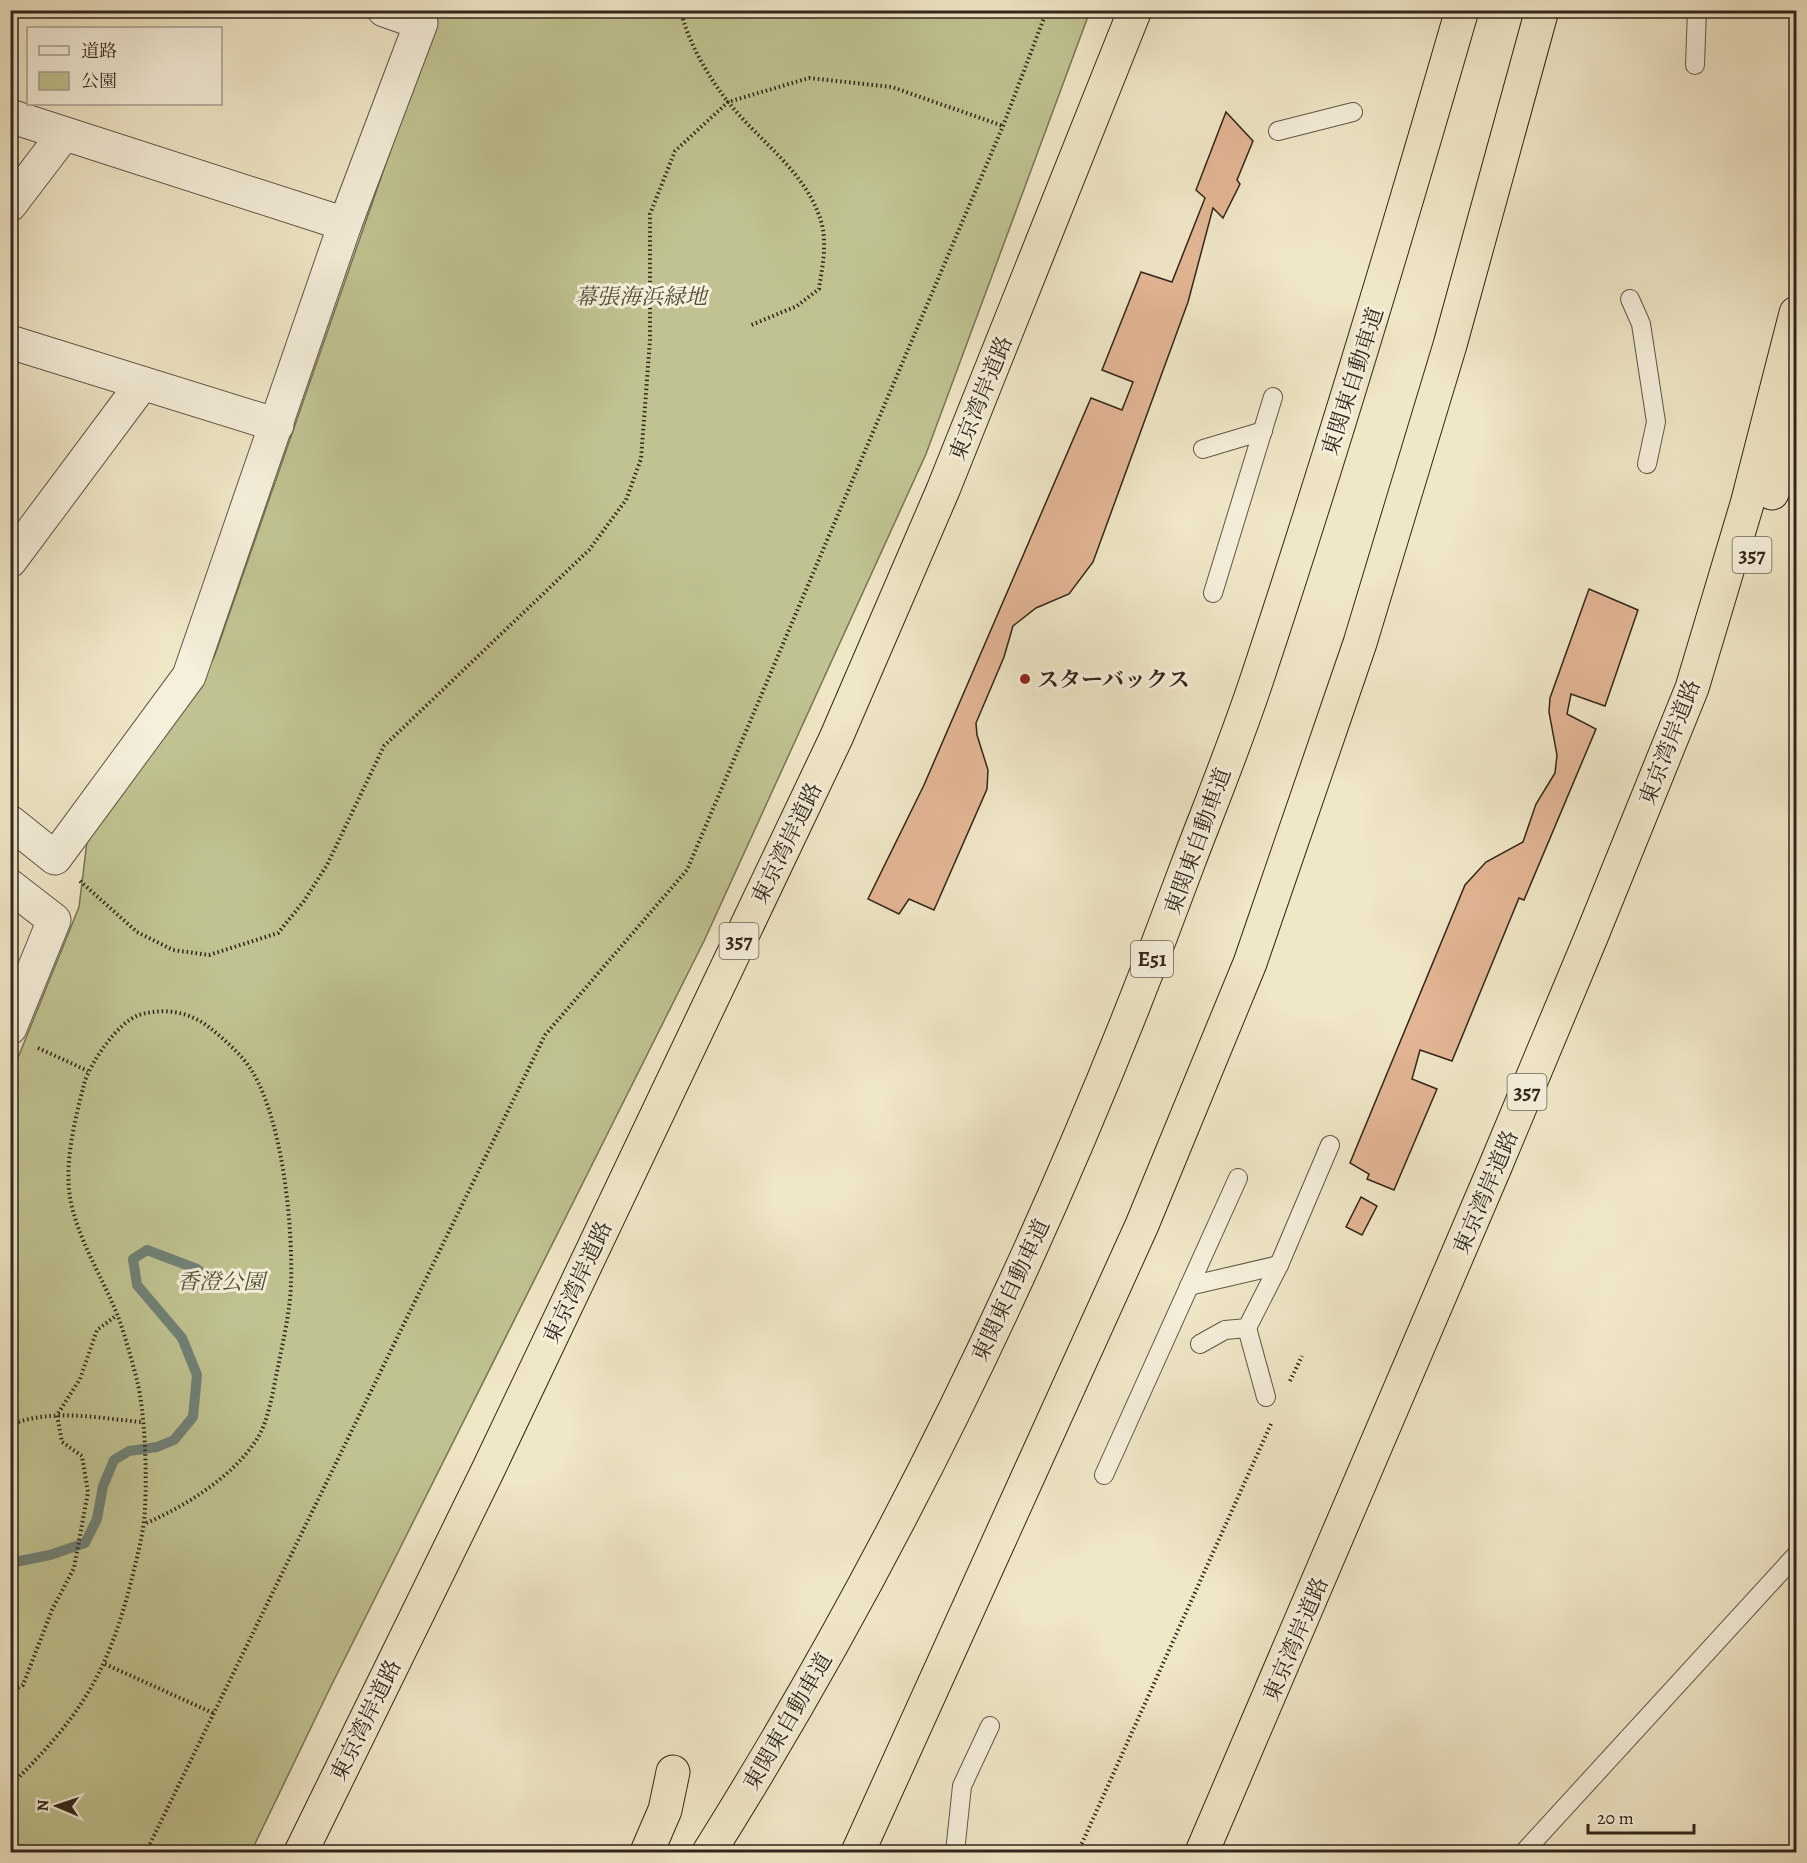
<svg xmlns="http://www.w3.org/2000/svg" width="1807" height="1863" font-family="Alegreya,'Noto Serif JP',serif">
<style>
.green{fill:#c0c391;stroke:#787456;stroke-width:1.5}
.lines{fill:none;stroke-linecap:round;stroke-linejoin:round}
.stream{stroke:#708277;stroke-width:10}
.building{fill:#e4b695;stroke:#31261c;stroke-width:1.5}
.lane-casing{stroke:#615647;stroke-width:20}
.street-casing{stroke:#615647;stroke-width:35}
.highway-casing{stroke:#31261c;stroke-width:35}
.path{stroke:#31261c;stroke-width:4;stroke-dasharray:1.5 3;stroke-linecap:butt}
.lane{stroke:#f5efdb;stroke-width:18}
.street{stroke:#f5efdb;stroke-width:33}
.highway{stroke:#f0e7c7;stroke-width:33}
.poi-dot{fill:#8f2418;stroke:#f5efdb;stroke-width:2}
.labels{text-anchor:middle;stroke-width:6;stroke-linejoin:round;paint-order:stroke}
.shield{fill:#f5efdb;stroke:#6c6255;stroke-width:1.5}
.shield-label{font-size:21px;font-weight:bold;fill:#31261c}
.park-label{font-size:22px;font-style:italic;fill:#554d39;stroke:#f5efdb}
.street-label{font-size:22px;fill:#31261c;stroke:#f5efdb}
.poi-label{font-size:22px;font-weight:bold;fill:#31261c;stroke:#f5efdb;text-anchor:start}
</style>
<rect width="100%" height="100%" fill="#f0e7c7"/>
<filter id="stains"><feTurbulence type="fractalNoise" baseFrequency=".00333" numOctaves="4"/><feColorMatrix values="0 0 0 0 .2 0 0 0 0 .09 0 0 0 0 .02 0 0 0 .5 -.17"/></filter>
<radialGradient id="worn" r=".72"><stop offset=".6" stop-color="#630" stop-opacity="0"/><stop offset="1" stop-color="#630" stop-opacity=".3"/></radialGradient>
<polygon class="green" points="439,11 1090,11 926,454 704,941 331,1686 251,1852 11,1852 11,1075 79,907 87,841 193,697 215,655"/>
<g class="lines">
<polyline class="stream" points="10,1563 50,1555 85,1543 97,1519 103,1486 114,1460 129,1451 157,1447 174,1440 193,1417 197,1375 182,1338 137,1285 133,1259 147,1250 197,1269 210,1281"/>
</g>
<g class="building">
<polygon points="1226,112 1253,141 1237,180 1240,184 1223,218 1213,208 1188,302 1093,562 1069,594 1036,608 1013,626 1004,657 976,723 977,735 988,770 987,789 934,910 909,899 899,914 868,899 924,785 1091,398 1122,410 1133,382 1102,370 1141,272 1172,282 1205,198 1196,190"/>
<polygon points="1589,589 1638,610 1605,706 1571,694 1567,714 1596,729 1524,900 1519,898 1452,1061 1420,1050 1412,1079 1437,1089 1394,1190 1367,1179 1369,1174 1350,1163 1465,885 1486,862 1523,842 1536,804 1555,773 1557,755 1549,712 1550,698"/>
<polygon points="1361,1197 1377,1206 1362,1235 1346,1227"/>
</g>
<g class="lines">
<defs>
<g id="lane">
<polyline points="1695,65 1697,10"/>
<polyline points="1278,131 1353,112"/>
<polyline points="1630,299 1641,324 1656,422 1647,464"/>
<polyline points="1203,449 1263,431"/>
<polyline points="1213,593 1273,397"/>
<polyline points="1189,1286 1279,1265"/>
<polyline points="1247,1328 1266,1397"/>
<polyline points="1200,1344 1225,1330 1247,1328 1279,1265 1330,1145"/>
<polyline points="1104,1475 1238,1178"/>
<polyline points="955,1852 962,1786 990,1726"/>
<polyline points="1524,1852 1796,1555"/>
</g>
<g id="street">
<polyline points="10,116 345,224"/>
<polyline points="10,205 64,134"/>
<polyline points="10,342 277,425"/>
<polyline points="10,561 142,384"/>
<polyline points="10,822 55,858 189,676 345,224 421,23 384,10"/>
<polyline points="10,886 54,920 10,1028"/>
</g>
<g id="highway">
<polyline points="1772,493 1796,415"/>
<polyline points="301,1852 488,1470 836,738 943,490 1135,10"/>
<polyline points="647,1852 665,1810 673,1772"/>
<path d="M709,1852C904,1541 1062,1205 1189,861C1212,801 1236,742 1256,682C1330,460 1397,235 1462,10"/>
<polyline points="858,1852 1142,1225 1250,963 1360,643 1450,345 1542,10"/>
<polyline points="1202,1852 1495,1167 1592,935 1692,688 1747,504 1796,313"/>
</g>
</defs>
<use href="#lane" class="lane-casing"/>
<use href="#street" class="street-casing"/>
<use href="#highway" class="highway-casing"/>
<g class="path">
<path d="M681,10C686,39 710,80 729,103C760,142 809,174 822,225C827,246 822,268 819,289L797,306L749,326"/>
<polyline points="80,881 137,932 173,950 209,955 278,933 304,901 327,865 384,746 589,550 626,500 641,459 650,340 650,214 675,151 728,102 809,78 892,87 1003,126"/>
<polyline points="38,1048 88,1071"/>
<polyline points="1290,1381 1302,1356"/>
<path d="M10,1425C52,1408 97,1418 141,1422"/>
<polyline points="105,1664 213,1713"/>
<polyline points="10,1692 23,1685 52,1610 74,1568 88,1492 82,1456 62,1442 57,1415 80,1379 97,1330 117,1315"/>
<path d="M10,1786C79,1718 107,1676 131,1582C137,1557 144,1533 145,1508C147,1472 145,1413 137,1380C131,1358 125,1335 117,1314C102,1277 80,1243 71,1203C63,1165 75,1120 84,1084C90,1063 118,1022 139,1015C165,1007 190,1012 210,1028C225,1040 242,1055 252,1071C283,1122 293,1226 291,1285C290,1312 283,1341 278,1367C273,1390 269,1420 257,1439C232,1478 184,1507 144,1524"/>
<polyline points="146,1852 545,1035 687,870 1003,126 1047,10"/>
<polyline points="1078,1852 1271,1424"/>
</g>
<use href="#lane" class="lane"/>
<use href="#street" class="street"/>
<use href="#highway" class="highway"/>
</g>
<circle class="poi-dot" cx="1025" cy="679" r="6"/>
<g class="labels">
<g class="shield">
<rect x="1732.5" y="537" width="39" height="36" rx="4.5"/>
<rect x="719.5" y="923" width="39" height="36" rx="4.5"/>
<rect x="1131" y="941" width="42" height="36" rx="4.5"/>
<rect x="1507.5" y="1074" width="39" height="36" rx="4.5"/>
</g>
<g class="shield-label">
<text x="1752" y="562">357</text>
<text x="739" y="948">357</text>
<text x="1152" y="966">E51</text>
<text x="1527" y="1099">357</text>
</g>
<g class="park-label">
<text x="641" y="304">幕張海浜緑地</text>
<text x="221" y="1289">香澄公園</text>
</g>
<g class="street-label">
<text transform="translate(1352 381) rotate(-72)" y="8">東関東自動車道</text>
<text transform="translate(980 398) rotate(-68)" y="8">東京湾岸道路</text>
<text transform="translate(1669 742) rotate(-69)" y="8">東京湾岸道路</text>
<text transform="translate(1197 841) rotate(-70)" y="8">東関東自動車道</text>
<text transform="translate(786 843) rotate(-64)" y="8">東京湾岸道路</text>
<text transform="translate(1485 1192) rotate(-67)" y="8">東京湾岸道路</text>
<text transform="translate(577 1282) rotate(-65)" y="8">東京湾岸道路</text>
<text transform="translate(1010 1290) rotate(-65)" y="8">東関東自動車道</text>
<text transform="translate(1295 1639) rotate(-67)" y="8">東京湾岸道路</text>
<text transform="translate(365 1720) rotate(-64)" y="8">東京湾岸道路</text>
<text transform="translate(787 1721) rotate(-60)" y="8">東関東自動車道</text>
</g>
<g class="poi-label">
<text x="1037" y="687">スターバックス</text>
</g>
</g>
<rect width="1807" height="1863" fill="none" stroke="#f0e7c7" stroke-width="36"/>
<rect x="12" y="12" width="1783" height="1839" fill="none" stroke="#31261c" stroke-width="3"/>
<rect x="18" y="18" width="1771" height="1827" fill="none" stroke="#31261c" stroke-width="1.5"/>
<rect x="27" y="27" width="195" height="78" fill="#f5efdb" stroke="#a79f8f" stroke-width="1.5"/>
<rect x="39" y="46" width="30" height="9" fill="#f5efdb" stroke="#a79f8f" stroke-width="1.5"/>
<text x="81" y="57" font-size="18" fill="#31261c">道路</text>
<rect x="39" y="72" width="30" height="18" fill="#c0c391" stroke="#a79f8f" stroke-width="1.5"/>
<text x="81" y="87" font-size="18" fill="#31261c">公園</text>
<g transform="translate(57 1806) rotate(272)" stroke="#f5efdb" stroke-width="4.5" paint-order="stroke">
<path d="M0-4.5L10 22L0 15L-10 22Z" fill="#31261c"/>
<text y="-9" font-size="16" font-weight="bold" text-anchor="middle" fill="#31261c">N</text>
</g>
<path d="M1588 1824v9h106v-9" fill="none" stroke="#31261c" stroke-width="3"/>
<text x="1597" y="1824" font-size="18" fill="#31261c" stroke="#f5efdb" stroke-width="4.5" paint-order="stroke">20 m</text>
<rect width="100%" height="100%" filter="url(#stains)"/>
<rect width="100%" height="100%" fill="url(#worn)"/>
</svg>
